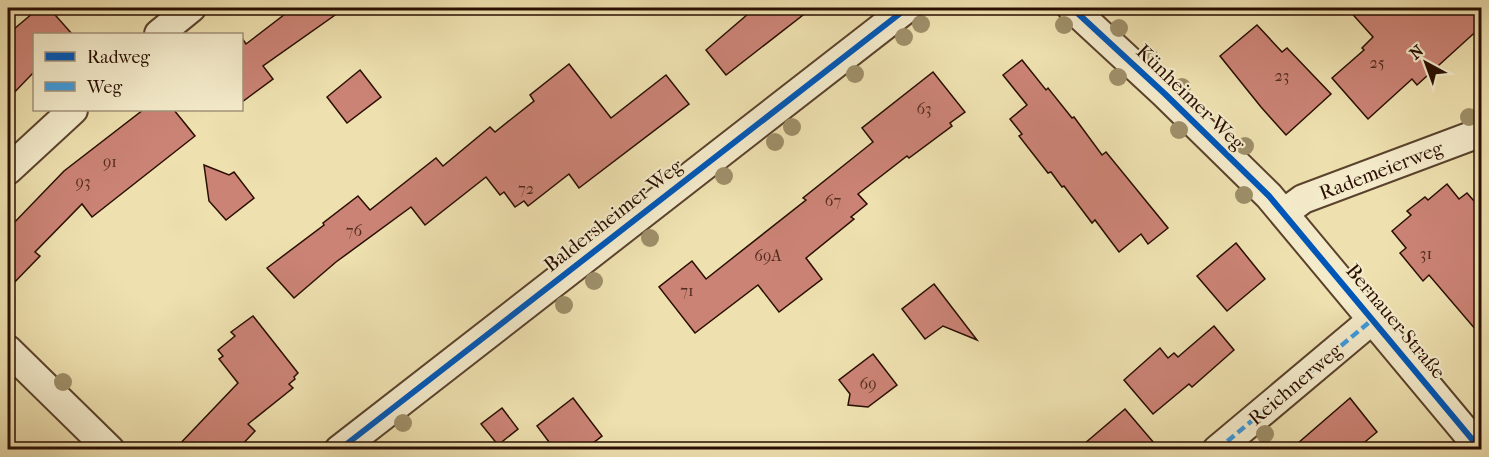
<svg xmlns="http://www.w3.org/2000/svg" width="1489" height="457" font-family="'IM FELL French Canon',serif">
<style>
.building{fill:#cb8375;stroke:#290e01;stroke-width:1.5}
.lines{fill:none;stroke-linecap:round;stroke-linejoin:round}
.minor-casing{stroke:#5a422c;stroke-width:32}
.minor{stroke:#f4ebcb;stroke-width:28}
.quiet{stroke:#3d9add;stroke-width:4.5;stroke-dasharray:9 4.5;stroke-linecap:butt}
.cycleway-casing{stroke:#f4ebcb;stroke-width:10}
.cycleway{stroke:#0057b8;stroke-width:6}
.tree{fill:#9e8f69}
.labels{text-anchor:middle;stroke-width:4.5;stroke-linejoin:round;paint-order:stroke}
.number-label{font-size:16px;fill:#522b1e}
.street-label{font-size:20px;fill:#290e01;stroke:#f4ebcb}
</style>
<rect width="100%" height="100%" fill="#eee0af"/>
<filter id="stains"><feTurbulence type="fractalNoise" baseFrequency=".00333" numOctaves="4"/><feColorMatrix values="0 0 0 0 .2 0 0 0 0 .09 0 0 0 0 .02 0 0 0 .5 -.17"/></filter>
<radialGradient id="worn" r=".72"><stop offset=".6" stop-color="#630" stop-opacity="0"/><stop offset="1" stop-color="#630" stop-opacity=".3"/></radialGradient>
<g class="building">
<polygon points="39,8 49,8 72,34 34,34 34,72 8,99 8,34"/>
<polygon points="293,8 345,8 263,66 273,79 242,102 242,38 246,44"/>
<polygon points="755,8 812,8 726,75 706,50"/>
<polygon points="1347,8 1482,8 1482,26 1417,85 1412,79 1368,119 1332,78 1364,50 1362,48 1373,37"/>
<polygon points="1257,25 1282,52 1287,48 1331,94 1286,135 1261,107 1220,56"/>
<polygon points="1022,60 1046,90 1048,88 1072,118 1074,117 1102,155 1106,152 1168,228 1148,244 1141,234 1119,252 1095,220 1092,223 1064,186 1062,187 1051,172 1048,173 1019,136 1022,134 1010,119 1027,105 1003,75"/>
<polygon points="569,64 611,118 666,75 689,104 579,188 569,174 528,206 524,201 515,207 504,192 500,195 486,177 425,225 411,207 336,262 294,298 267,268 324,225 323,223 358,196 370,210 436,158 443,166 490,127 495,132 534,101 530,95"/>
<polygon points="360,70 381,97 347,123 327,97"/>
<polygon points="933,72 965,112 950,123 952,126 909,158 907,156 858,194 867,204 851,217 854,219 806,258 822,279 779,312 758,285 695,333 659,287 692,261 706,279 806,200 803,198 873,142 862,128"/>
<polygon points="143,110 174,110 195,136 92,217 82,204 35,252 40,256 8,289 8,229 64,171"/>
<polygon points="204,165 229,175 234,172 254,198 226,220 209,201"/>
<polygon points="1447,184 1459,199 1467,193 1482,210 1482,337 1429,275 1423,281 1400,253 1406,248 1392,231 1411,215 1407,211 1425,197 1428,200"/>
<polygon points="1236,243 1265,279 1227,311 1197,276"/>
<polygon points="934,284 977,340 943,326 925,339 902,309"/>
<polygon points="253,316 298,373 294,377 295,379 289,384 293,388 248,424 255,431 237,450 174,450 238,383 219,359 223,356 218,350 235,336 231,332"/>
<polygon points="1214,326 1234,350 1192,387 1189,384 1153,414 1124,380 1160,348 1168,358 1174,353 1178,357"/>
<polygon points="873,354 897,385 868,407 848,405 850,394 839,380"/>
<polygon points="573,398 602,436 584,450 555,450 537,426"/>
<polygon points="1350,398 1377,432 1355,450 1290,450"/>
<polygon points="502,408 518,429 498,445 481,424"/>
<polygon points="1125,409 1160,450 1077,450"/>
</g>
<g class="lines">
<defs>
<g id="minor">
<polyline points="1072,8 1165,94 1269,196 1481,450"/>
<polyline points="159,34 191,8"/>
<polyline points="8,170 73,110"/>
<polyline points="1284,213 1303,199 1482,132"/>
<polyline points="8,350 110,450"/>
<polyline points="339,450 907,8"/>
<polyline points="1217,450 1373,319"/>
</g>
</defs>
<use href="#minor" class="minor-casing"/>
<use href="#minor" class="minor"/>
<polyline class="quiet" points="1217,450 1373,319"/>
<defs>
<g id="cycleway">
<polyline points="1072,8 1165,94 1269,196 1481,450"/>
<polyline points="339,450 907,8"/>
</g>
</defs>
<use href="#cycleway" class="cycleway-casing"/>
<use href="#cycleway" class="cycleway"/>
</g>
<g class="tree">
<circle cx="921" cy="24" r="9"/>
<circle cx="1064" cy="25" r="9"/>
<circle cx="1119" cy="28" r="9"/>
<circle cx="904" cy="37" r="9"/>
<circle cx="1149" cy="56" r="9"/>
<circle cx="855" cy="74" r="9"/>
<circle cx="1118" cy="77" r="9"/>
<circle cx="1182" cy="87" r="9"/>
<circle cx="1469" cy="117" r="9"/>
<circle cx="792" cy="127" r="9"/>
<circle cx="1179" cy="130" r="9"/>
<circle cx="775" cy="142" r="9"/>
<circle cx="1245" cy="146" r="9"/>
<circle cx="724" cy="176" r="9"/>
<circle cx="1244" cy="195" r="9"/>
<circle cx="650" cy="238" r="9"/>
<circle cx="594" cy="281" r="9"/>
<circle cx="564" cy="305" r="9"/>
<circle cx="63" cy="382" r="9"/>
<circle cx="403" cy="423" r="9"/>
<circle cx="1265" cy="434" r="9"/>
</g>
<g class="labels">
<g class="number-label">
<text x="1377" y="68">25</text>
<text x="1282" y="81">23</text>
<text x="924" y="114">63</text>
<text x="110" y="167">91</text>
<text x="83" y="187">93</text>
<text x="526" y="194">72</text>
<text x="833" y="206">67</text>
<text x="354" y="236">76</text>
<text x="1426" y="259">31</text>
<text x="768" y="261">69A</text>
<text x="687" y="296">71</text>
<text x="868" y="389">69</text>
</g>
<g class="street-label">
<text transform="translate(1191 97) rotate(44)" y="7">Künheimer Weg</text>
<text transform="translate(1381 170) rotate(-21)" y="7">Rademeierweg</text>
<text transform="translate(613 215) rotate(-38)" y="7">Baldersheimer Weg</text>
<text transform="translate(1396 321) rotate(50)" y="7">Bernauer Straße</text>
<text transform="translate(1295 384) rotate(-40)" y="7">Reichnerweg</text>
</g>
</g>
<rect width="1489" height="457" fill="none" stroke="#eee0af" stroke-width="30"/>
<rect x="9" y="9" width="1471" height="439" fill="none" stroke="#290e01" stroke-width="3"/>
<rect x="15" y="15" width="1459" height="427" fill="none" stroke="#290e01" stroke-width="1.5"/>
<rect x="33" y="33" width="210" height="78" fill="#f4ebcb" stroke="#a3937a" stroke-width="1.5"/>
<rect x="45" y="52" width="30" height="9" fill="#0057b8" stroke="#a3937a" stroke-width="1.5"/>
<text x="87" y="63" font-size="18" fill="#290e01">Radweg</text>
<rect x="45" y="82" width="30" height="9" fill="#3d9add" stroke="#a3937a" stroke-width="1.5"/>
<text x="87" y="93" font-size="18" fill="#290e01">Weg</text>
<g transform="translate(1426 63) rotate(319)" stroke="#f4ebcb" stroke-width="4.5" paint-order="stroke">
<path d="M0-4.5L10 22L0 15L-10 22Z" fill="#290e01"/>
<text y="-9" font-size="16" font-weight="bold" text-anchor="middle" fill="#290e01">N</text>
</g>
<rect width="100%" height="100%" filter="url(#stains)"/>
<rect width="100%" height="100%" fill="url(#worn)"/>
</svg>
